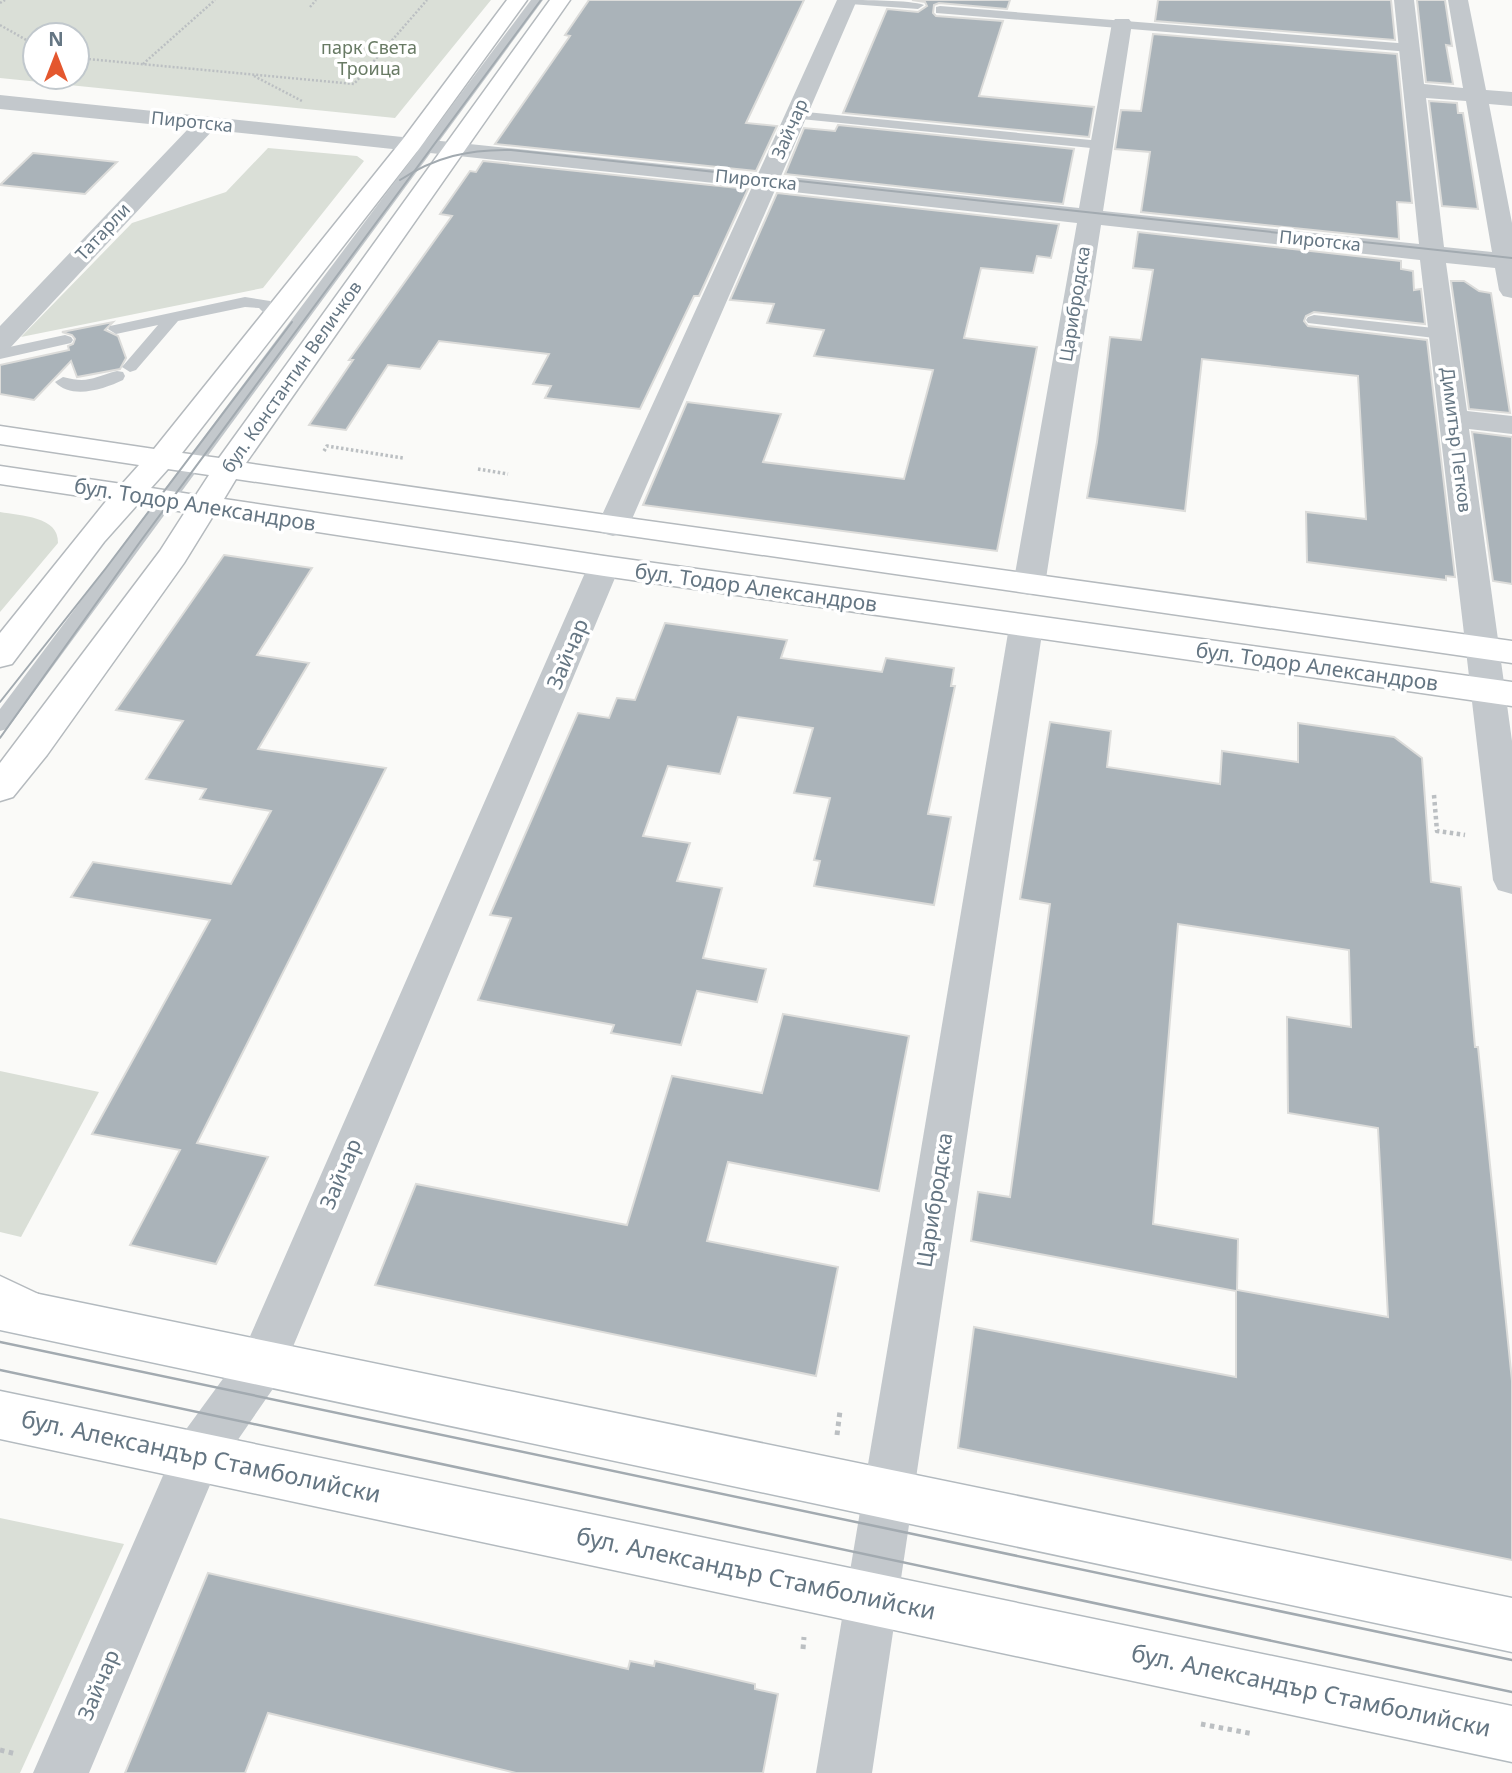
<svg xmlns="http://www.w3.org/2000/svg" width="1512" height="1773" font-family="'Noto Sans',sans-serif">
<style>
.green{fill:#dadfd7;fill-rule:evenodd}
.building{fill:#aab3b9;stroke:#dcdcda;stroke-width:2;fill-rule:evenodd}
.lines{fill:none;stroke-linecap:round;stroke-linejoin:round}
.secondary-casing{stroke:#b3babf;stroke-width:3}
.primary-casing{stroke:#b5babe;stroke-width:3}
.path-far3{stroke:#bbbfc2;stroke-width:2.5;stroke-dasharray:2 2;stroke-linecap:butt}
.path-far2{stroke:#bbbfc2;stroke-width:3.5;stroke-dasharray:2.5 2.5;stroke-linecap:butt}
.path-far1{stroke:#bbbfc2;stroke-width:4.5;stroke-dasharray:3.5 3.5;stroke-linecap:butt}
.path{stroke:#bbbfc2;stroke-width:5;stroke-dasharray:4.5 4.5;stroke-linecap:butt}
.lane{fill:#c3c8cc;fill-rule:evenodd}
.street{fill:#c3c8cc;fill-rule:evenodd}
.secondary{fill:#fff;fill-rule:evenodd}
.primary{fill:#fff;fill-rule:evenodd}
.tram-far1{stroke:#a2aab0;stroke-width:2}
.tram{stroke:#a2aab0;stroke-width:2.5}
.labels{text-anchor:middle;stroke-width:7;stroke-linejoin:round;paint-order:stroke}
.far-park-label{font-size:18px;fill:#687a64;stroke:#fff}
.far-street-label{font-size:18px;fill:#657683;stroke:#fff}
.street-label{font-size:21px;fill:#657683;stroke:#fff}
.near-street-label{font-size:24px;fill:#657683;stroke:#fff}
</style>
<rect width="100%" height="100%" fill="#fafaf8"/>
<g class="green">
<path d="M0,0H491L395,118L0,78ZM35,35H77V77H35Z"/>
<polygon points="268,148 357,156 364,161 263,288 21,337 132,223 226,192"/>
<path d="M0,512C21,516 59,516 58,543L0,612Z"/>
<polygon points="0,1071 99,1092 21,1237 0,1232"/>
<polygon points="0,1518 124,1544 20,1773 0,1773"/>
</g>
<g class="building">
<polygon points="589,0 804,0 746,123 777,126 756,171 495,144 570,36 565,35"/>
<polygon points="912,0 1010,0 1007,9 939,3 934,5 933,13 936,16 1003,21 979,96 1094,107 1089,137 843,113 887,9 918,12 927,6 925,2"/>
<polygon points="1158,0 1391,0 1395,40 1155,21"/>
<polygon points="1417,0 1445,0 1452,46 1446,45 1453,84 1426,82"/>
<polygon points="1153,34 1397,54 1412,203 1397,202 1399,239 1141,212 1150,152 1115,149 1121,110 1141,111"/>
<polygon points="1429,101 1457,103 1458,113 1463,113 1478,209 1442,206"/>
<polygon points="838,125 1074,149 1063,204 785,174 804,128 835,131"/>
<polygon points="33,153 117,162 85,194 0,185"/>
<polygon points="483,161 748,189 699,296 694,296 640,409 545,398 551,386 533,384 549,354 439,341 420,369 388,365 346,430 309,425 353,360 349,360 452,216 440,214 470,171 476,172"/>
<polygon points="777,193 1059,224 1051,258 1037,256 1033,273 981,268 964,338 1037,347 997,551 643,505 687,402 781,414 763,462 904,479 933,370 814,356 824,330 767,323 774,304 730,300"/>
<polygon points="1138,232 1401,261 1401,269 1413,271 1414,290 1421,289 1425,324 1314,312 1306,316 1304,321 1308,326 1427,340 1455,577 1446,576 1446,580 1307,562 1306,512 1366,519 1358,376 1202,359 1185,511 1087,498 1097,442 1110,337 1141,340 1153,270 1133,268"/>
<polygon points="1451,281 1464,281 1479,291 1491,293 1510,413 1469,409"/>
<polygon points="113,322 105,330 118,336 126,358 120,369 77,377 71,361 34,400 0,394 0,365 69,350 68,346 73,344 75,339 72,335 62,332"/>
<polygon points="1472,432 1512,437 1512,584 1493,581"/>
<polygon points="224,555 312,568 257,655 309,663 258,749 386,768 197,1143 268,1157 216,1264 130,1245 180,1150 92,1134 210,920 71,897 93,862 231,884 271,811 200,799 206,789 146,779 183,721 116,710"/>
<polygon points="665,623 787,640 781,658 882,672 886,658 954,668 951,686 955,686 928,814 951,817 934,905 814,886 820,861 814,860 830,798 794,793 813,728 738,717 720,774 668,766 643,836 690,843 677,881 722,888 703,958 766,969 757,1002 697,991 681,1045 611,1033 614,1025 478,1000 511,918 490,915 578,713 609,718 617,698 635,700"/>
<path d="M1050,722L1111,731L1107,767L1220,784L1222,751L1298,762V723L1394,737L1422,758L1431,882L1461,887L1475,1047H1478L1512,1381V1560L958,1448L974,1327L1236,1377V1291L971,1241L978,1192L1010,1197L1050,904L1020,899ZM1178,924L1349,950L1351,1027L1287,1017L1288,1113L1378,1128L1388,1317L1237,1290L1238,1239L1153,1224Z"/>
<polygon points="783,1014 909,1036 879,1191 728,1162 707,1241 838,1267 816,1376 375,1285 416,1184 627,1225 672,1076 762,1093"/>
<polygon points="208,1573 628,1669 630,1661 654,1666 655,1661 755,1684 755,1689 778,1694 763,1773 516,1773 268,1713 245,1773 125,1773"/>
</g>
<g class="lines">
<defs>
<g id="secondary">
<polygon points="0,1286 1512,1598 1512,1652 0,1330"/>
<polygon points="0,1391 1512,1706 1512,1762 0,1439"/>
</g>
<g id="primary">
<path d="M507,0H527L419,149L182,453L219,458L550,0H570L246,463L613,516L1512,641V663L236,479L224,499L604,556L1512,682V706L604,576L213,516L184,563L47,755L13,797L0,801V763L160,551L185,512L137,505L104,542L12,664L0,667V633L107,500L0,484V466L122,484L139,465L0,444V426L154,449L403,139ZM168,469L209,475L196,495L151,488Z"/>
<polygon points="0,1276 51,1300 58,1315 51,1330 34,1337 0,1322"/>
</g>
</defs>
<use href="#secondary" class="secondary-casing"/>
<use href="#primary" class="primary-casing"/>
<g class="path-far3">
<polyline points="0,3 5,0"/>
<polyline points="310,7 316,0"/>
<polyline points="0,25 35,45"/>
<polyline points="77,58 354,84 427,0"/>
<polyline points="143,64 215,0"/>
<polyline points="254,76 302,101"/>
</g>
<g class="path-far2">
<polyline points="324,451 327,446 403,458"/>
<polyline points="478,469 508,474"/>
</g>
<polyline class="path-far1" points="1434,795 1437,831 1465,835"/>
<g class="path">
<polyline points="837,1435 840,1411"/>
<polyline points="803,1649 804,1637"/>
<polyline points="1201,1724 1254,1734"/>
<polyline points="0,1750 16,1754"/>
</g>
<g class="lane">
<polygon points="531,0 543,0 7,729 0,731 0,709"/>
<path d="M844,0C863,0 910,0 924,5L918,9L850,4Z"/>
<polygon points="940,6 1410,44 1416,48 1410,52 936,13 936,7"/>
<polygon points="796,111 1101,141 1108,145 1101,149 791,118 789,115"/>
<polygon points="245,297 270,301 281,313 279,322 267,322 265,314 259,308 245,307 178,321 136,370 130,372 122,367 158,325 116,334 108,329 110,326"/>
<polygon points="1314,315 1443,329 1451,334 1443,339 1308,323 1306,320 1308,317"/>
<polygon points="65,335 71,337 73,340 71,343 0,359 0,349"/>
<path d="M117,371L123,372L125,376L123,380C104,389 72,400 55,382L63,377C89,384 93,377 117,371Z"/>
</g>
<g class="street">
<path d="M837,0H857L781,176L1079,208L1112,23L1115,19H1129L1132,23L1103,211L1419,244L1394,0H1414L1424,84L1463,88L1448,0H1468L1486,90L1512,92V106L1489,104L1512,223V298L1503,296L1499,290L1495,268L1446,263L1467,411L1512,416V434L1469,429L1512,741V894L1498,890L1493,880L1420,260L1101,225L1045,585L1040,592L1029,595L1018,592L1013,585L1077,223L775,190L629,526L624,533L613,536L602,533L597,526L752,187L213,130L10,348L0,350V326L189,128L0,109V95L758,174ZM1426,98L1466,101L1492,252L1444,247Z"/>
<polygon points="604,556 615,559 620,566 279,1380 215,1473 89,1773 33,1773 179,1439 244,1350 588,566 593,559"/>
<polygon points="1026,616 1038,619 1043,627 872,1773 816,1773 1009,627 1014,619"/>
</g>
<use href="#secondary" class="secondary"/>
<use href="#primary" class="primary"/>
<g class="tram-far1">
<path d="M400,180C435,157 469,149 511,150L1512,258"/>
<polyline points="0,702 106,568 292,322"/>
<polyline points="0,738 140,542 541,0"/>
</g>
<g class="tram">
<polyline points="0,1342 1512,1660"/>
<polyline points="0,1370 1512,1692"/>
</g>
</g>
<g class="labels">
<g class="far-park-label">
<text x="369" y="54">парк Света<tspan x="369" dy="21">Троица</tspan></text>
</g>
<g class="far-street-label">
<text transform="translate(192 122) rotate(6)" y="6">Пиротска</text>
<text transform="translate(790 129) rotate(-66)" y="6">Зайчар</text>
<text transform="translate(756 180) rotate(6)" y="6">Пиротска</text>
<text transform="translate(103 232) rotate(-47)" y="6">Татарли</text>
<text transform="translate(1320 241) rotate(6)" y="6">Пиротска</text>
<text transform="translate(1075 304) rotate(-81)" y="6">Царибродска</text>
<text transform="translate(292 377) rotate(-55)" y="6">бул. Константин Величков</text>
<text transform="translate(1456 440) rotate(83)" y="6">Димитър Петков</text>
</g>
<g class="street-label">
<text transform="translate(195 505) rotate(9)" y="7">бул. Тодор Александров</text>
<text transform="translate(756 588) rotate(8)" y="7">бул. Тодор Александров</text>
<text transform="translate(568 654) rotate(-67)" y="7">Зайчар</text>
<text transform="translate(1317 667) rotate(8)" y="7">бул. Тодор Александров</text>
<text transform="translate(341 1174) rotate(-67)" y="7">Зайчар</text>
<text transform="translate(935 1200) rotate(-81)" y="7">Царибродска</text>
<text transform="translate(99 1685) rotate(-67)" y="7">Зайчар</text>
</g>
<g class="near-street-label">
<text transform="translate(201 1457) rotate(12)" y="8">бул. Александър Стамболийски</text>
<text transform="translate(756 1574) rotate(12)" y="8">бул. Александър Стамболийски</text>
<text transform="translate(1311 1691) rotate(12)" y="8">бул. Александър Стамболийски</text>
</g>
</g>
<g transform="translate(56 56)"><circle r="33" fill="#ffffff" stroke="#c1c8cd" stroke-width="2"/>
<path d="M0-5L12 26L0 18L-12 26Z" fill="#e4572e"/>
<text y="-10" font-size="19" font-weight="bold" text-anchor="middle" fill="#657683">N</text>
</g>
</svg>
